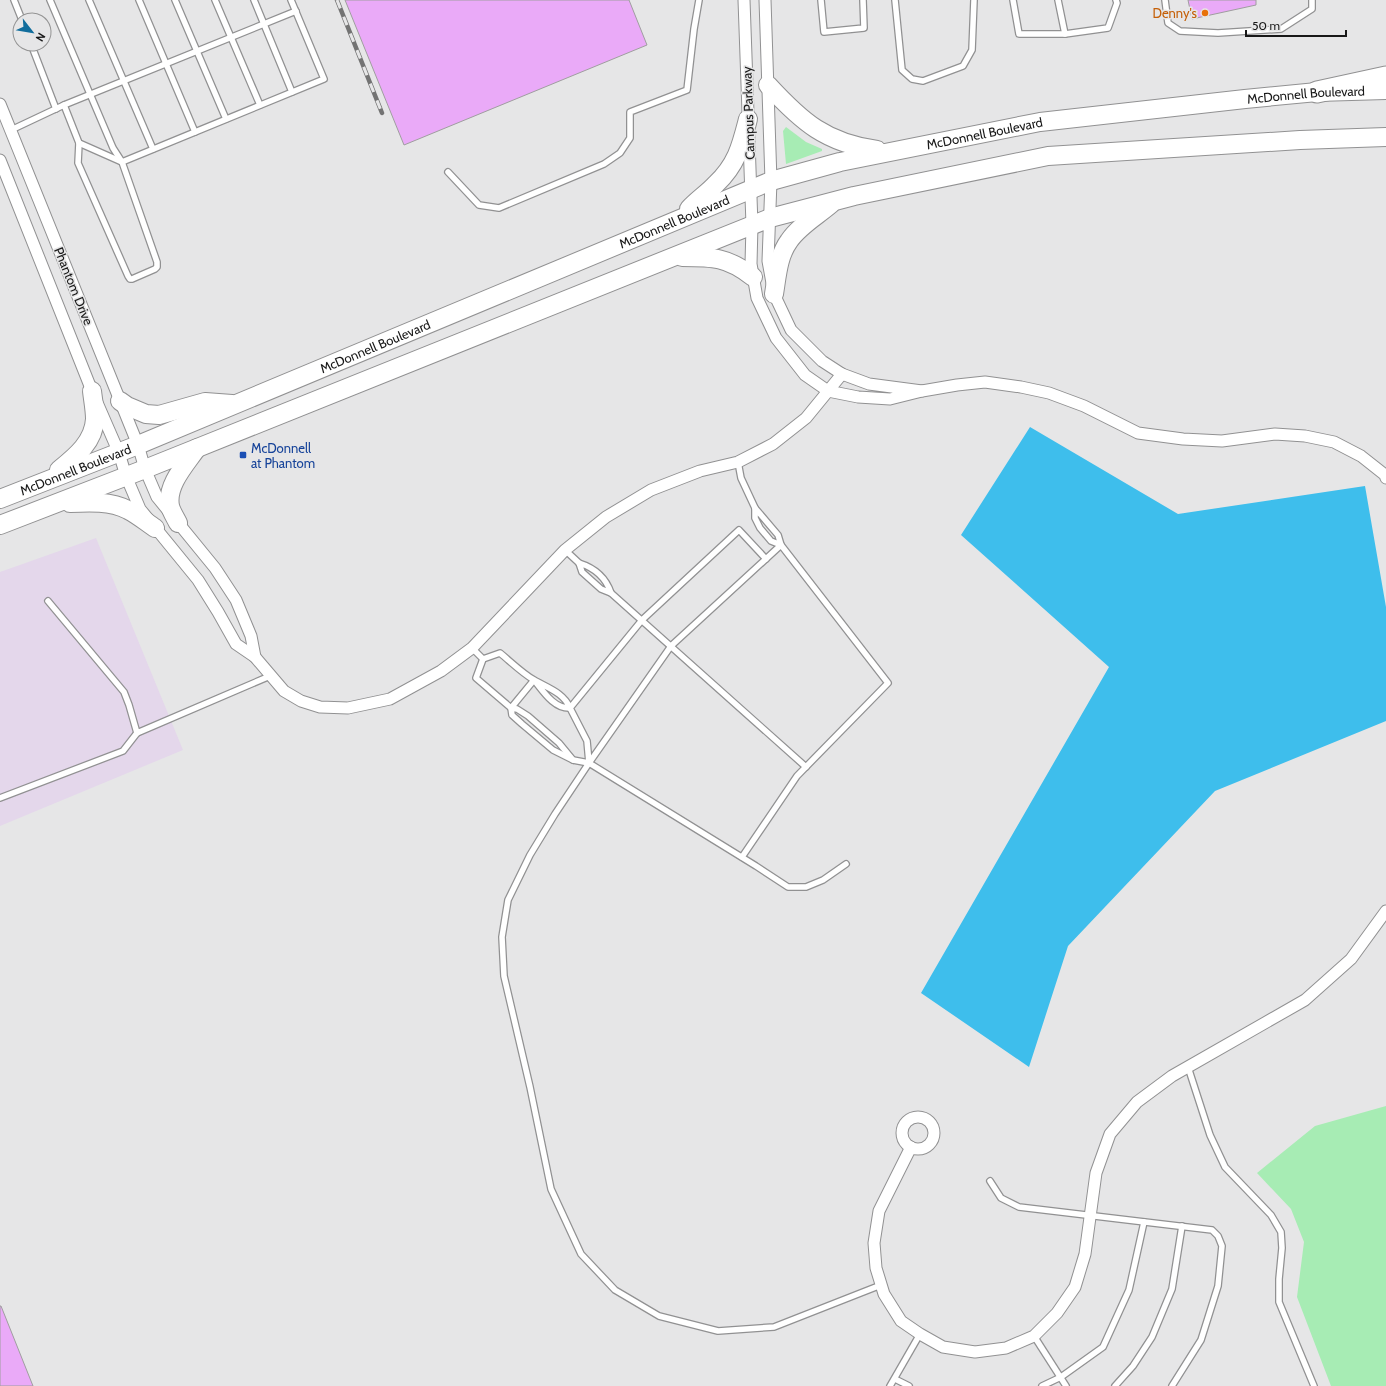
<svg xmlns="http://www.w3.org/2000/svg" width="1386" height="1386" font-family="Cabin,sans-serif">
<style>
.industrial{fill:#e4d7eb}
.green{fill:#a7ecb4}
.water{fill:#3ebeec}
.building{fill:#eaaaf8;stroke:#9f9e9f}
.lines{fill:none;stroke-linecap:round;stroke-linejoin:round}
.service-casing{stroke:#919192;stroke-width:8}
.minor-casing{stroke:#919192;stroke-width:13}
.primary-casing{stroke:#919192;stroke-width:20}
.motorway-casing{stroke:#919192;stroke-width:23}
.service{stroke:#fff;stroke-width:5.5}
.minor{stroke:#fff;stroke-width:11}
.primary{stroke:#fff;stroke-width:18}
.motorway{stroke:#fff;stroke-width:21}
.rail-casing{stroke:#737373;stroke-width:4.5}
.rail{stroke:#e6e6e7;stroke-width:3;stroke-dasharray:9;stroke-linecap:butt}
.food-dot{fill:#e8710a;stroke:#e6e6e7;stroke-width:1.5}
.transit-dot{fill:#1a4fb4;stroke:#e6e6e7;stroke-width:1.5}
.labels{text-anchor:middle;stroke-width:3;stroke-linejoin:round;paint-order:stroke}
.food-label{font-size:13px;fill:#c56008;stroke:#e6e6e7;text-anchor:end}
.street-label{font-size:13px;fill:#181818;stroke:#e6e6e7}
.transit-label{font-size:13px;fill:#164399;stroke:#e6e6e7;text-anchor:start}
</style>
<rect width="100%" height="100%" fill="#e6e6e7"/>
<polygon class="industrial" points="96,538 183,750 0,826 0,572"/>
<g class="green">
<polygon points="786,127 806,142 822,149 822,151 786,164 783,131"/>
<polygon points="1386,1106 1386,1386 1331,1386 1297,1297 1304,1242 1291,1209 1257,1173 1315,1126"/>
</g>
<polygon class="water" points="1030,427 1178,514 1365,486 1386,607 1386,721 1215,791 1068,946 1029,1067 921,993 1109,667 961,535"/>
<g class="building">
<polygon points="345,0 629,0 647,45 404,145"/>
<polygon points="1188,0 1256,0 1256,5 1192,19"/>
<polygon points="0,1306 1,1306 33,1386 0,1386"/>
</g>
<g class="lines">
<defs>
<g id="service">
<polyline points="14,0 22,20"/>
<polyline points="50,0 113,148 122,162 157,262 157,267 155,269 132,279 130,279 128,276 78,163 79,143"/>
<polyline points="89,0 153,149"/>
<polyline points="139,0 195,132"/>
<polyline points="175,0 226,119"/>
<polyline points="215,0 260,105"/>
<polyline points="254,0 292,92"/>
<polyline points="821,0 824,32 864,28 863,0"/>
<polyline points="895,0 902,70 912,79 923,81 963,66 972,50 974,0"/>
<polyline points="1013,0 1019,34 1065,34"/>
<polyline points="1058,0 1065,34 1108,28 1117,3 1116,0"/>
<polyline points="1165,0 1168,23 1180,31 1218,33 1281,29 1312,9 1312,0"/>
<polyline points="31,44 56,109"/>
<polyline points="64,105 296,11"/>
<polyline points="11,130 64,105 79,143 122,162 324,79 291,0"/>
<polyline points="448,172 479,205 499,208 604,164 620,153 630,138 630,112 687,90 694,29 699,0"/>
<polyline points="738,462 741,478 755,508"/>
<polygon points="755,508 778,535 781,545 771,541 760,528 755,518"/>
<polyline points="565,550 579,563"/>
<polyline points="766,559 739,530 642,620 570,708 587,741 589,763 756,866 788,887 806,887 823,880 846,864"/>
<path d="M579,563C595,568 606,578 611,593L601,589L582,572Z"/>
<polyline points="611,593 806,767"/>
<polyline points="48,601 124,692 129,705 137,733 270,676"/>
<polyline points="472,648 483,659"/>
<path d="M483,659L500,653C511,662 522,673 534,680C548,688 564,693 570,708C554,709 543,691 534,680L511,708L512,715L522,724L553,750L573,760"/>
<polyline points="483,659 476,678 511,708 517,709 528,716 559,743 573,760 589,763"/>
<polyline points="0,798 123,751 137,733"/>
<polyline points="742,857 797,776 888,683 781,545 671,646 589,763 555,814 530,855 508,900 502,937 504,976 530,1087 551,1189 581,1254 615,1290 659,1316 718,1331 774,1327 881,1285"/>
<polyline points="1188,1067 1210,1135 1225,1167 1271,1215 1281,1232 1282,1248 1279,1279 1279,1302 1314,1386"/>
<polyline points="990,1181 1001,1198 1019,1207 1212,1230 1218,1236 1222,1246 1218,1286 1201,1340 1172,1386"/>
<polyline points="1034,1336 1066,1386"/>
<polyline points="895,1379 909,1386"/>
<polyline points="890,1386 920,1334"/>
<polyline points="1042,1386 1061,1377 1103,1347 1129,1290 1144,1222"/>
<polyline points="1115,1386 1133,1366 1152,1337 1172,1289 1182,1226"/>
</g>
<g id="minor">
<polyline points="744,0 752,225 751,264 757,298 776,338 805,375 828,391 858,397 890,399 922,391 869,384 842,374 822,361 791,330 774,294 768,261 771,181 765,0"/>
<polyline points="0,104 138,445 145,469 157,497 215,568 236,600 251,636 255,657"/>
<polyline points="0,160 92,391 119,453 126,476 140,509 198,580 218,612 236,644 255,657 284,691 301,701 320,707 348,708 390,699 441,671 472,648 565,550 606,517 651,490 700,471 738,462 773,444 806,418 842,374"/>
<polyline points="922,391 957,385 985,382 1021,387 1049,393 1084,406 1138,433 1183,439 1222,441 1275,434 1305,436 1334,442 1361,456 1385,475 1386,478"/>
<circle cx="918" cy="1133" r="16"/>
<polyline points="911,1147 879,1211 874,1243 876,1268 884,1294 901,1321 920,1334 943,1347 975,1352 1006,1348 1034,1336 1057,1313 1075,1287 1085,1254 1096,1173 1110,1134 1137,1102 1172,1076 1305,1000 1351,959 1386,911"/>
</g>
<g id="primary">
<path d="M768,85C802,122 826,143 877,150"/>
<path d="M689,209C697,200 708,193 716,184C737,164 741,146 748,119"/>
<path d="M682,257C713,257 728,257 753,277"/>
<path d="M774,294C777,276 778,256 789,241C799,226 817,216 831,204"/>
<polyline points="120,401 127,406 146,414 159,415 205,402 232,404"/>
<path d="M59,470C75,457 94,442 95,419C95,410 93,400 92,391"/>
<path id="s1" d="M0,499L138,445L771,181L840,162L1040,122L1245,99L1317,92L1386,90"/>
<path d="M70,503C89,502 111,501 128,510C138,515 146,522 155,528"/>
<path d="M178,523C175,517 171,511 170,506C166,485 186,464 197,448"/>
<polyline points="0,525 145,469 770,218 854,196 1048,156 1300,140 1386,137"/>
</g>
<polyline id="motorway" points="1317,92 1386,77"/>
</defs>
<use href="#service" class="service-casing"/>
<use href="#minor" class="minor-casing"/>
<use href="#primary" class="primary-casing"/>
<use href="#motorway" class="motorway-casing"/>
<use href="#service" class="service"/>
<use href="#minor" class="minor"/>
<use href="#primary" class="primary"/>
<use href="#motorway" class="motorway"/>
<defs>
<polyline id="rail" points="337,0 382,113"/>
</defs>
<use href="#rail" class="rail-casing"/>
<use href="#rail" class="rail"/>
</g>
<circle class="food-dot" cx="1205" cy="13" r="4"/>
<rect class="transit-dot" x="239" y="451" width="8" height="8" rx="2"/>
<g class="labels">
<g class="food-label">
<text x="1197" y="18">Denny's</text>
</g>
<g class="street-label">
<text dy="5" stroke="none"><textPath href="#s1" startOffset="1377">McDonnell Boulevard</textPath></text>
<text transform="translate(748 113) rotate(-92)" y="5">Campus Parkway</text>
<text dy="5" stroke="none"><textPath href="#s1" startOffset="1053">McDonnell Boulevard</textPath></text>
<text dy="5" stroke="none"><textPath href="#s1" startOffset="729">McDonnell Boulevard</textPath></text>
<text transform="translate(74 286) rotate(68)" y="5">Phantom Drive</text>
<text dy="5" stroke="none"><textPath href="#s1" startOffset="405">McDonnell Boulevard</textPath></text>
<text dy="5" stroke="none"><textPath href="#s1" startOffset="81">McDonnell Boulevard</textPath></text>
</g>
<g class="transit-label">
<text x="251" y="453">McDonnell<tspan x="251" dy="15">at Phantom</tspan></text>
</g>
</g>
<g transform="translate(32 32) rotate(121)"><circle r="19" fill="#e6e6e7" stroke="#949494"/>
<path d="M0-3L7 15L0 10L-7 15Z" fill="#116d9c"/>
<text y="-6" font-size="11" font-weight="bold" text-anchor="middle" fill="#181818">N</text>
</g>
<path d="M1246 30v6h100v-6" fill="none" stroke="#181818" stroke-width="2"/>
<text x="1252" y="30" font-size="12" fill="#181818" stroke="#e6e6e7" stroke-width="3" paint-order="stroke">50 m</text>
</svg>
